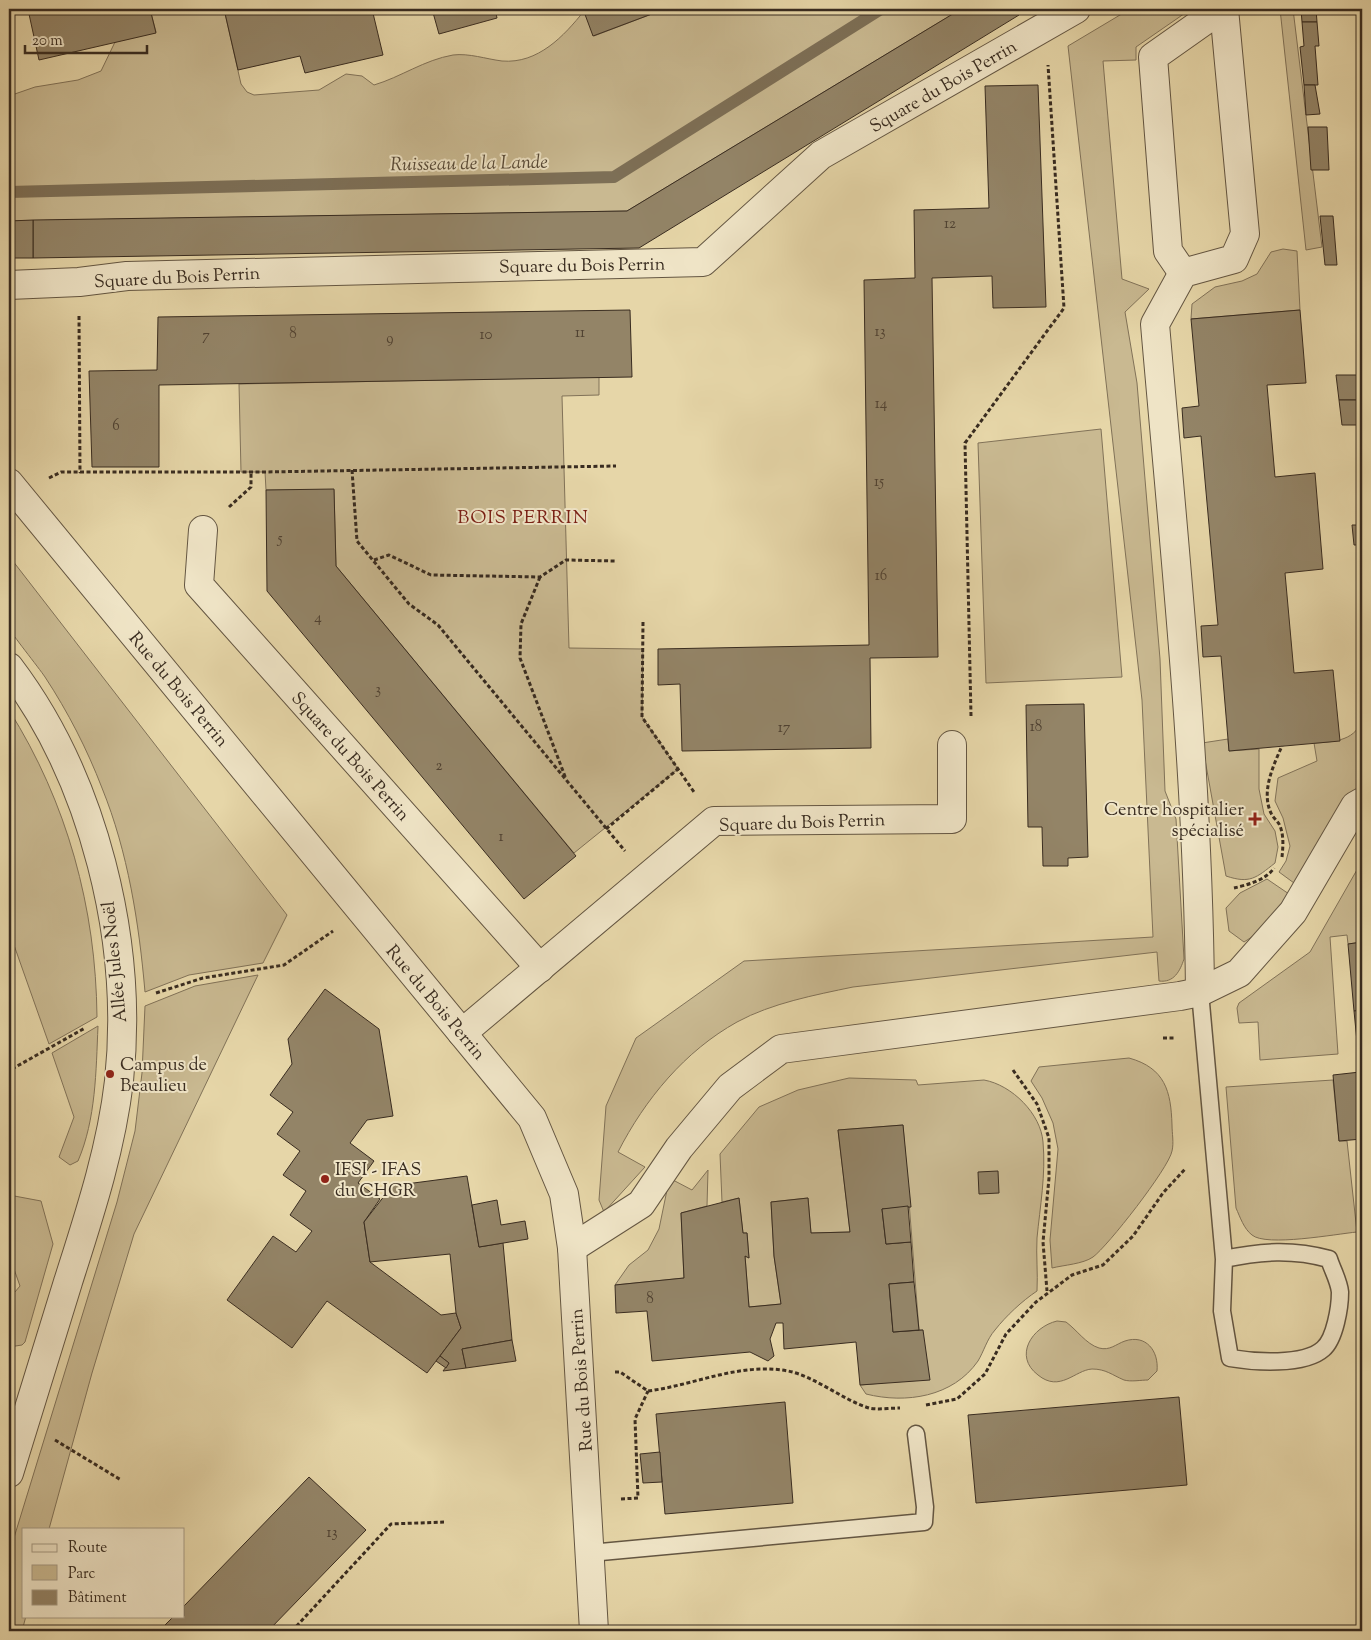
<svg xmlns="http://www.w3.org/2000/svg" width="1371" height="1640" font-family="'Sorts Mill Goudy',serif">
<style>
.green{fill:#c9b991;stroke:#817258}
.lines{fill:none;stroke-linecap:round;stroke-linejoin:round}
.stream{stroke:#7d6f56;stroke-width:12}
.building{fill:#938467;stroke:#392c20}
.service-casing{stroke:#645642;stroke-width:19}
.minor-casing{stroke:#645642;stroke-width:30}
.path{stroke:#392c20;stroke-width:3;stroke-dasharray:4 2.5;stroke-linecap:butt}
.service{stroke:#efe4c6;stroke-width:16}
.minor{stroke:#efe4c6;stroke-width:28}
.poi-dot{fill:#8f2418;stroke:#efe4c6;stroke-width:2}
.labels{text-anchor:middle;stroke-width:4;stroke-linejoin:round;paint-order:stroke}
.number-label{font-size:15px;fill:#504232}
.street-label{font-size:18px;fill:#392c20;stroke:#efe4c6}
.poi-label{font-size:18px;fill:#392c20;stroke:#efe4c6;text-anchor:start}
.water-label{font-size:19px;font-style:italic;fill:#564836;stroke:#efe4c6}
.neighbourhood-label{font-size:19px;letter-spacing:1px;fill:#7a1f14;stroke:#efe4c6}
</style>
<rect width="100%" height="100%" fill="#e6d6a8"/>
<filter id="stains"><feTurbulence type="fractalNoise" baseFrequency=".004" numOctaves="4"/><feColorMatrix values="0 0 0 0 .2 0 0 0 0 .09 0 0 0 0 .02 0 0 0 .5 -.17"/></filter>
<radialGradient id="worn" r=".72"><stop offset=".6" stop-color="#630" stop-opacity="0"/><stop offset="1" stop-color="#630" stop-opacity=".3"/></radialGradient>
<g class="green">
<polygon points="9,9 51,9 9,15"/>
<path d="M150,9H224L241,84L247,92L254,95L319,90L346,74L362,76L374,85C401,77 424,60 453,55C469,53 486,59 502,61C538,64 564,36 584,11L594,36L665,9H961L627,211L9,221V96L35,87L78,80L101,71L115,42L156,32Z"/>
<path d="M1130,9H1191L1136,47V60L1103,61L1122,279L1149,289L1125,312L1137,383L1160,659L1165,791L1176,819L1184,959C1180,971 1174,983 1159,981L1157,952L853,987C815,995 772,1003 737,1022C685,1051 645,1099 618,1152L645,1167L604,1212L599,1200L606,1106L636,1038L744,961L1153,937L1142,700L1068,46Z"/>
<polygon points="1280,9 1293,9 1322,247 1306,250"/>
<polygon points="1283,249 1297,251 1300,310 1191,319 1192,304 1215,287 1242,281 1257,274 1271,252"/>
<polygon points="599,377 599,395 562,396 569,648 643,649 642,717 678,769 574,853 336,566 334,490 266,490 265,472 241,472 239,384"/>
<polygon points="1101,429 1122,677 986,683 978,443"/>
<path d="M9,556L287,915L263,963L189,975L145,992C139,923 128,852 102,788C87,749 68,712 45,677C39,668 10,632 9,628C5,615 9,571 9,556Z"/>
<path d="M9,710C67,802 96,908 97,1017L49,1044L9,931Z"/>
<path d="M1362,716V789L1294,883L1279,872L1286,861L1290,846L1283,818L1275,801L1278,778L1317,761L1314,743C1333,742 1359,741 1362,716Z"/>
<path d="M1228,739L1229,751L1259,749V789L1264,814L1275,831L1278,847L1275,863C1256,878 1250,884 1226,876L1202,743Z"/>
<polygon points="1362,861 1362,942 1348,944 1347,935 1330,937 1338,1054 1260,1060 1258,1022 1239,1023 1237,1008 1239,1003 1310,952"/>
<polygon points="1267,879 1289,894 1275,922 1244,942 1229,931 1226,908 1240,893"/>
<polygon points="258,975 134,1234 92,1373 49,1529 24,1529 24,1616 26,1616 22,1631 9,1631 9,1554 117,1202 135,1131 142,1073 145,1006 195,986"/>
<path d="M98,1026C96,1071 96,1119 78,1161L70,1165L59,1157L74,1117L52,1053Z"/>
<path d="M1129,1058C1165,1068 1171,1091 1172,1125C1172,1133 1174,1143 1172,1151C1169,1168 1107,1247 1093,1257C1083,1264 1064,1265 1052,1268L1050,1240L1058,1149L1053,1123L1042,1098L1031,1081L1039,1067Z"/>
<path d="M849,1078L916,1080L918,1085L984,1080C1012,1085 1041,1114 1043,1142C1046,1174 1040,1207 1037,1238C1036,1255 1038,1273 1037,1291C1022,1301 1006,1316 995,1330C987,1339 984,1351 978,1361C953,1397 906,1404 866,1394L860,1385L883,1383L923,1330H919L903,1125L838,1130L850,1232L811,1233L808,1198L771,1202L774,1256L781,1304L749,1307L745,1256L749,1258L747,1233H743L739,1198L722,1202L720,1154L759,1107L798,1090Z"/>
<path d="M1333,1080L1339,1141H1347L1357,1232C1336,1234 1266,1247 1252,1235C1244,1229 1240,1217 1236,1208L1226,1087Z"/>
<polygon points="708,1170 707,1206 681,1213 684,1278 615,1285 629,1265 648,1250 659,1229 667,1190 673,1180 692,1190"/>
<polygon points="9,1195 41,1201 53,1244 25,1342 22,1345 9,1347 9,1299 20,1286 9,1255"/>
<path d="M1057,1321L1066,1322C1077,1330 1086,1344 1099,1348C1110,1351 1116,1344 1125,1341C1146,1334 1159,1351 1157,1371L1148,1380C1141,1380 1131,1382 1124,1380C1112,1375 1106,1369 1092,1369C1075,1370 1060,1393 1038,1375C1013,1356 1032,1327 1057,1321Z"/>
</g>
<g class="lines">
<polyline class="stream" points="9,192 614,177 881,9"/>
</g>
<g class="building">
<polygon points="51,9 150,9 156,33 39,60 29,14"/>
<polygon points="224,9 372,9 383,55 305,73 300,56 238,70"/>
<polygon points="432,9 495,9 497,18 439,34"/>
<polygon points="583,9 665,9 593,36"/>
<polygon points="961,9 1016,9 1019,15 639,248 33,258 33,220 627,211"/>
<polygon points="1301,9 1316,9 1317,22 1302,22"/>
<polygon points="1302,22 1317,22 1319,46 1315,46 1318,85 1304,85 1300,47 1304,46"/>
<polygon points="1038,85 1046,307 993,308 992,276 932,278 938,657 870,658 871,748 682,751 680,684 658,685 658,649 869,645 864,280 915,278 914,210 989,208 985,86"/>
<polygon points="1304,85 1315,85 1320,114 1306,115"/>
<polygon points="1308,127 1327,127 1329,170 1311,170"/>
<polygon points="1320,216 1333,216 1337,265 1325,265"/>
<polygon points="33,220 33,258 9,258 9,221"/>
<polygon points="630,310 632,377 159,385 159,467 92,467 89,371 157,370 158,317"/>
<polygon points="1300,310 1306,383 1267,385 1275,477 1315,473 1323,569 1285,573 1294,673 1333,670 1340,741 1229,751 1221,656 1203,657 1201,626 1218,625 1201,436 1184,438 1182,408 1199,406 1191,319"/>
<polygon points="1336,375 1362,375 1362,389 1358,388 1358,400 1339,400"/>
<polygon points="1339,400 1358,400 1358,425 1342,425"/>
<polygon points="334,489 336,566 576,856 524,899 267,591 266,490"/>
<polygon points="1352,525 1362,525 1362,545 1354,545"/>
<polygon points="1084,704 1088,857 1068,858 1068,866 1043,866 1042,827 1028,827 1026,705"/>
<polygon points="1362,942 1362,1010 1354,1011 1348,944"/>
<polygon points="325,989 379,1029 393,1116 367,1120 350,1143 374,1161 358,1183 380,1199 364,1222 370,1262 441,1315 456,1313 461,1328 427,1373 327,1301 292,1348 227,1300 273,1236 296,1252 312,1231 290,1215 306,1191 283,1175 300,1151 277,1134 293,1112 270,1095 292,1064 288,1039"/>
<polygon points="1362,1010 1362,1072 1360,1072 1354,1011"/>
<polygon points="1360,1072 1362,1072 1362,1139 1339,1141 1333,1075"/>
<polygon points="903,1125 911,1207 882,1209 886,1244 911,1242 914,1282 889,1284 893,1332 923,1330 930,1380 860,1385 856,1342 784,1349 783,1323 776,1323 770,1339 774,1356 768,1361 750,1352 652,1361 647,1311 616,1313 615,1285 684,1278 681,1213 739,1198 743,1233 747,1233 749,1258 745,1256 749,1307 781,1304 774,1256 771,1202 808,1198 811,1233 850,1232 838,1130"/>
<polygon points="998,1171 999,1193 979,1194 978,1172"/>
<polygon points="467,1176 479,1247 503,1243 512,1340 462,1349 466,1368 443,1371 449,1363 440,1356 461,1328 456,1313 450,1254 370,1262 364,1222 385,1195 383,1187"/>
<polygon points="497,1200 501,1225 525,1221 528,1239 479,1247 472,1205"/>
<polygon points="908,1206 911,1242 886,1244 882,1209"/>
<polygon points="914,1282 919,1330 893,1332 889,1284"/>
<polygon points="512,1340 516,1361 466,1368 462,1349"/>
<polygon points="440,1356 449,1363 446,1368 436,1361"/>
<polygon points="1179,1397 1187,1485 976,1503 968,1415"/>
<polygon points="785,1402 793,1503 665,1514 656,1414"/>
<polygon points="660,1452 662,1482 643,1483 640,1454"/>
<polygon points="309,1477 366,1530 268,1631 159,1631 174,1616 184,1616 184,1606"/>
</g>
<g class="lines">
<defs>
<g id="service">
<path d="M1200,992L1224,1259L1222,1311L1230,1358C1253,1362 1304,1366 1323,1349C1335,1339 1340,1307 1340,1292C1339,1281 1332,1269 1329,1259C1293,1249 1261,1251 1224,1259"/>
<polyline points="590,1553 924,1522 925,1507 916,1434"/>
</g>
<g id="minor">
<polyline points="1183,273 1168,251 1153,57 1221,9"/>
<polyline points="9,285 79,282 127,276 703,262 821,155 1076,9"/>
<polyline points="9,483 532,1118 564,1194 572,1248 594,1631"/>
<polyline points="203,530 199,585 540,968"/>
<path d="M9,667C94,779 134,941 119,1081C111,1150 89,1216 68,1282C48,1346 28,1410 9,1473"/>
<path d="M1200,992C1198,769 1174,546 1155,324L1183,273L1234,259L1245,234L1224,9"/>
<polyline points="462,1033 714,821 952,819 952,745"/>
<polyline points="572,1248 641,1204 679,1148 730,1087 781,1049 1180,996 1200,992 1239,973 1293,912 1355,806 1362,802"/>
</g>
</defs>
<use href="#service" class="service-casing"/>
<use href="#minor" class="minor-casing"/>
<g class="path">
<polyline points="79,316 80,472 265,472 616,466"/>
<polyline points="352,470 357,541 409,604 438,625 625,851"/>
<polyline points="49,478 61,472 80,472"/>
<polyline points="229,507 251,487 251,472"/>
<polyline points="374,560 389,555 431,575 540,577 566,560 615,561"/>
<polyline points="540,577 521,624 520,658 566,779"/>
<polyline points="643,622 642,717 694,792"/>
<polyline points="971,716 965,443 1064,308 1048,65"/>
<polyline points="606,829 678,769"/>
<path d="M1282,857C1283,847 1284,836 1280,826C1278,821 1273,818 1271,813C1261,792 1273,766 1282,746"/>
<path d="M1234,888C1247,885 1266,880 1274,868"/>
<polyline points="156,993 203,978 284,965 333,931"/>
<polyline points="1163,1038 1175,1038"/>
<polyline points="12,1069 85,1028"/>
<polyline points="1013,1070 1037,1104 1049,1138 1049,1178 1043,1242 1047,1291"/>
<path d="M615,1372H620L648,1391C695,1385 740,1362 788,1371C814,1376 843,1400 869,1408C878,1410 890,1408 900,1408"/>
<polyline points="926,1405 957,1399 985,1374 1006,1334 1036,1302 1072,1275 1103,1265 1133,1236 1163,1193 1185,1169"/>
<polyline points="55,1440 121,1480"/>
<polyline points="621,1499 638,1498 635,1419 648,1391"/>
<polyline points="292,1631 391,1524 444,1522"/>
</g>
<use href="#service" class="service"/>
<use href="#minor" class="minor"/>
</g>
<g class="poi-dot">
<path d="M1252.5 811.5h5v5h5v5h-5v5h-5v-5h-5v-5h5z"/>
<circle cx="110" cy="1074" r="5"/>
<circle cx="325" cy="1179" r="5"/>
</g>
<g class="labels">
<g class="number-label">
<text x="950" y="228">12</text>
<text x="880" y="336">13</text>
<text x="580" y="337">11</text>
<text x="293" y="338">8</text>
<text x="486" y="339">10</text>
<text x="206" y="340">7</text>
<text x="390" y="343">9</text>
<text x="881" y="408">14</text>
<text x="116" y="430">6</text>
<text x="879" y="486">15</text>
<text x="280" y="543">5</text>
<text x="881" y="580">16</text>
<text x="318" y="622">4</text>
<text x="378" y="694">3</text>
<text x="1036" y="731">18</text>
<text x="784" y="732">17</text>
<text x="439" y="770">2</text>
<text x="501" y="841">1</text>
<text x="650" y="1303">8</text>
<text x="332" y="1537">13</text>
</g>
<g class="street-label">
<text transform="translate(943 86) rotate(-30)" y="6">Square du Bois Perrin</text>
<text transform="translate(582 265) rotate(-1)" y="6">Square du Bois Perrin</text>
<text transform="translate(177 277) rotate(-3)" y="6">Square du Bois Perrin</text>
<text transform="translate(179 689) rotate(50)" y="6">Rue du Bois Perrin</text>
<text transform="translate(351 756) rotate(48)" y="6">Square du Bois Perrin</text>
<text transform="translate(802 822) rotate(-2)" y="6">Square du Bois Perrin</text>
<text transform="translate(114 962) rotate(-96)" y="6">Allée Jules Noël</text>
<text transform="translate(436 1002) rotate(50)" y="6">Rue du Bois Perrin</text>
<text transform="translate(581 1380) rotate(-94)" y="6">Rue du Bois Perrin</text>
</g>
<g class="poi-label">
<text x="1244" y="815" text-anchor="end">Centre hospitalier<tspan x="1244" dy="21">spécialisé</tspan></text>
<text x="120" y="1070">Campus de<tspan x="120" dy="21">Beaulieu</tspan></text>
<text x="335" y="1175">IFSI - IFAS<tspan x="335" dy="21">du CHGR</tspan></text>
</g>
<g class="water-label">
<text transform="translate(469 162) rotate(-1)" y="7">Ruisseau de la Lande</text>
</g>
<g class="neighbourhood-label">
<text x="523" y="523">BOIS PERRIN</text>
</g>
</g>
<rect width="1371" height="1640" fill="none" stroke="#e6d6a8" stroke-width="30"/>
<rect x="10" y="10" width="1351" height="1620" fill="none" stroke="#392c20" stroke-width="2.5"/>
<rect x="15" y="15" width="1341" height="1610" fill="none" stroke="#392c20"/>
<rect x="22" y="1528" width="162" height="90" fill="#efe4c6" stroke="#a69a84"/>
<rect x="32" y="1544" width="25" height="8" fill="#efe4c6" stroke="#a69a84"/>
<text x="68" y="1552" font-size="15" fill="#392c20">Route</text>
<rect x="32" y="1565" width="25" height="15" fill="#c9b991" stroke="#a69a84"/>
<text x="68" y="1578" font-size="15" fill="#392c20">Parc</text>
<rect x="32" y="1590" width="25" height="15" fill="#938467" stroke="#a69a84"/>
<text x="68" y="1602" font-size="15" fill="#392c20">Bâtiment</text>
<path d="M25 45v8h122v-8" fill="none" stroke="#392c20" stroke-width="2.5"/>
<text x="32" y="45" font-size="15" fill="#392c20" stroke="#efe4c6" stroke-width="4" paint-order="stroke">20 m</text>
<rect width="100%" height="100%" filter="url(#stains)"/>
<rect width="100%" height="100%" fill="url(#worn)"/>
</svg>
